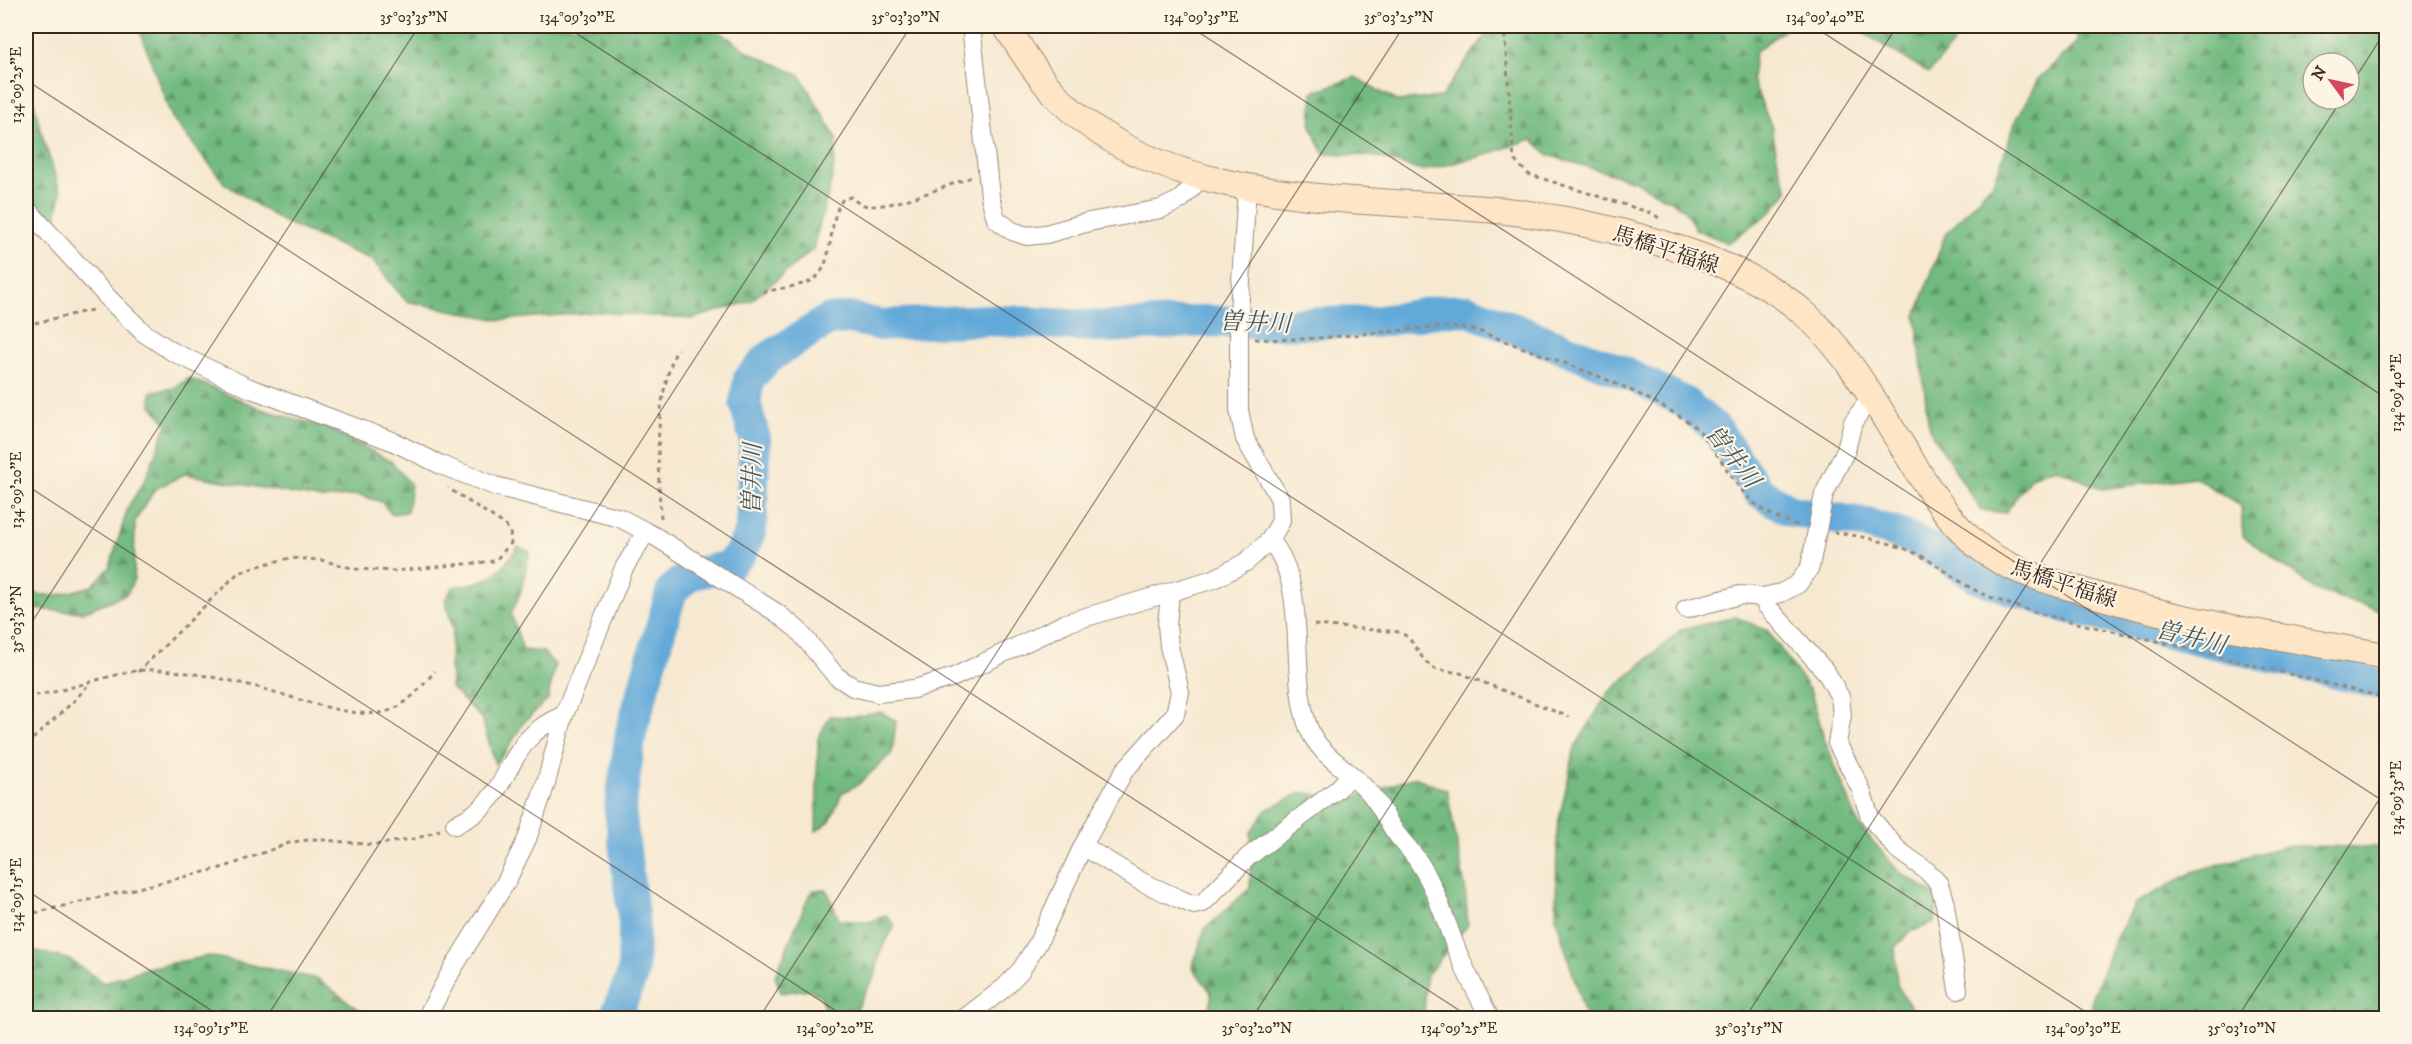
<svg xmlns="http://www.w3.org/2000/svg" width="2412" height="1044" font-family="'IM FELL DW Pica','Noto Serif JP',serif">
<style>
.forest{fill:url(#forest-firs);stroke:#56724f;stroke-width:1.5;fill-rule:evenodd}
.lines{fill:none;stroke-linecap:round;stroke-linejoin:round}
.river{stroke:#62a9d9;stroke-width:32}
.minor-casing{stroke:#998a78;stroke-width:20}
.secondary-casing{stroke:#998a78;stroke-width:28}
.path{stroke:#998a78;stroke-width:3;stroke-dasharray:4.5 4.5;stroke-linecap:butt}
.minor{stroke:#fff;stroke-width:18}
.secondary{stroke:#fde5c5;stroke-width:26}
.ticks{fill:none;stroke:#3b2a1e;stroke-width:1.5;stroke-opacity:0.45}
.labels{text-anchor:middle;stroke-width:4.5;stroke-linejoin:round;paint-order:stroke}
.street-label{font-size:22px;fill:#3b2a1e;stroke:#fcf5e5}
.water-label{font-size:24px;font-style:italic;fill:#49565f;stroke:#fcf5e5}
.neatline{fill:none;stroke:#3b2a1e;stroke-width:2}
.ticks-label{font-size:15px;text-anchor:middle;fill:#3b2a1e}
</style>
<defs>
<pattern id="forest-firs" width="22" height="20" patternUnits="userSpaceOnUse" patternTransform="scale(1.5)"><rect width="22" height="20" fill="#72ba80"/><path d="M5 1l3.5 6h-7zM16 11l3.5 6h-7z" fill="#5f9768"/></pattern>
</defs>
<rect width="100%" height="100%" fill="#fcf5e5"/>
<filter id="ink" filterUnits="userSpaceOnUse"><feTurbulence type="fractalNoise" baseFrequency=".0167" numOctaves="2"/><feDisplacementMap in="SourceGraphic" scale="12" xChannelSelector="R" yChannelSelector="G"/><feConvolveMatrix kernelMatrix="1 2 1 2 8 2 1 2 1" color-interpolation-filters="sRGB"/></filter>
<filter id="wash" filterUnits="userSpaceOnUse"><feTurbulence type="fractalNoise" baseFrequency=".008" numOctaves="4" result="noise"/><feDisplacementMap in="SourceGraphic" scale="24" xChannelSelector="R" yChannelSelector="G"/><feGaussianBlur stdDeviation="1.35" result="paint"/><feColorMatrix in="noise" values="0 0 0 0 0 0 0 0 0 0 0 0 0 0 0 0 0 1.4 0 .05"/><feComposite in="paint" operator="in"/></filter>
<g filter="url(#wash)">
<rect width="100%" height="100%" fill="#f7e9d1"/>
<g class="forest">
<polygon points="138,26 711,26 751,53 800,75 837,139 832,179 813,249 751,301 692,319 597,312 500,320 406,301 372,260 282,221 225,184 172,118"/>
<polygon points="1492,26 1789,26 1755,52 1752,80 1772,128 1779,167 1788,191 1770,213 1728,243 1696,230 1683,208 1635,181 1548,155 1532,139 1482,156 1422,171 1374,156 1324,154 1311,126 1313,92 1355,77 1397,101 1441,97"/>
<polygon points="1857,26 1948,26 1953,44 1929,73 1865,34"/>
<path d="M2075,26H2386V612L2318,591L2243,536L2241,506L2195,477L2101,489L2056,468L2031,477L2005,513L1981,510L1929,429L1916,316L1945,235L1995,180L2015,123L2038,79L2078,42ZM2313,63H2349V99H2313Z"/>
<polygon points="26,65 40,129 61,194 56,218 26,201"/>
<polygon points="189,378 264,410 328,428 392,462 411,485 407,512 391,514 382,502 358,495 322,499 185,474 155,489 135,521 134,579 127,594 83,612 26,609 26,593 55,596 92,586 110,567 128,507 145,480 167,424 151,404 151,392 174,388"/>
<path d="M518,547L530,552L520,594L511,614L523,650L543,652L555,665L548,699L524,722L507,750L495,764L482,719L451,688L450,660L453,629L445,600L453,587C490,582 496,577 518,547Z"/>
<polygon points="1736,617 1768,631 1811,692 1824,738 1859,825 1898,871 1939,897 1934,923 1910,932 1895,947 1897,985 1917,1018 1586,1018 1556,918 1557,829 1575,747 1608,693 1682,629"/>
<polygon points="881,712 896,721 892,753 859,784 842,793 830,821 816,831 818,738 830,716 852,717"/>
<polygon points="1414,777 1447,790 1465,887 1468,925 1426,976 1424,1018 1210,1018 1211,992 1192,967 1205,929 1250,888 1251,832 1266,810 1303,792 1344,801"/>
<polygon points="2285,846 2386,847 2386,1018 2094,1018 2091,1003 2114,941 2136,903 2195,871"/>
<polygon points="814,890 827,890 839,920 869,922 886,915 895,926 881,950 875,976 852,1016 826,1018 821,996 809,989 781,993 775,976 808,898"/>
<polygon points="26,948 70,960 104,983 146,968 209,956 318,979 370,1018 26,1018"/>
</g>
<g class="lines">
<polyline class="river" points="615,1018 633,973 634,924 620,809 631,732 672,590 691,574 727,567 741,553 751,530 755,439 745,403 749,379 768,358 828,320 850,318 881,325 987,320 1107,327 1209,321 1267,324 1375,322 1440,311 1467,310 1621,371 1684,402 1717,430 1759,492 1791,511 1867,524 1908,537 1945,556 1979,578 2066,607 2386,685"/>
</g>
</g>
<g filter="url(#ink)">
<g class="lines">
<defs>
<g id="minor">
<polyline points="971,26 990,196 996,219 1012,231 1027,236 1046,234 1089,222 1161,209 1180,200 1202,177"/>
<polyline points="26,208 111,301 144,333 173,352 249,388 392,441 441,465 495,486 620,518 656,537 777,613 798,630 836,676 853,687 878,693 914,689 954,677 1066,623 1214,579 1246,562 1270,540 1281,521 1280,499 1245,439 1239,410 1239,313 1247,187"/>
<path d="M1270,540C1311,587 1287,674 1309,729C1320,756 1347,768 1365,788C1379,801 1385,818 1396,833C1402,842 1410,849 1416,858C1436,886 1445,921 1458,953C1467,975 1479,997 1490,1018"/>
<polyline points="1763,597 1766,605 1826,672 1840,697 1842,715 1837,743 1860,787 1870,817 1898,850 1927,871 1939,884 1945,904 1958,990"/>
<polyline points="1686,609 1740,595 1763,597 1781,593 1798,584 1810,567 1824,494 1846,450 1853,422 1871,397"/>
<path d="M455,825C461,821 469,818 475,813C515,783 506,738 564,715"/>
<polyline points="1083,846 1142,882 1182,900 1194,905 1203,903 1248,857 1338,789 1349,776"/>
<polyline points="426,1018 453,968 506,882 527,839 546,783 564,715 624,568 646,532"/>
<polyline points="965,1018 1004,988 1021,970 1038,943 1083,846 1124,771 1175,714 1180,692 1169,646 1167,625 1170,593"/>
</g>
<path id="secondary" d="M1006,26C1020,48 1034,71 1052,91C1158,210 1361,196 1506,211C1567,218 1628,232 1686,251C1727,265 1774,286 1806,315C1846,351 1873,399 1901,444C1923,480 1945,518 1978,546C2006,569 2039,578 2073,588C2174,621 2282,637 2386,656"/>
</defs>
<use href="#minor" class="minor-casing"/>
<use href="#secondary" class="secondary-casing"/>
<g class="path">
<polyline points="1504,26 1514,160 1528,174 1651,213 1663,220"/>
<path d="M763,292C775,289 803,286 813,280C836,264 826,222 843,199L851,197C857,203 863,206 872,206C899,206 945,186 972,177"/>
<polyline points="26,325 96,309"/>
<path d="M1255,339C1298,341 1341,336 1384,332C1416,329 1448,323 1479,331C1549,359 1627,381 1690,423C1703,432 1713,448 1722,462C1743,496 1760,515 1801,526"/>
<path d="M661,518C657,461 654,402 677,349"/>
<path d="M1834,532C1864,537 1898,543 1925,558C1945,569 1962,585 1983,594C2038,618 2114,630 2173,645"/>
<polyline points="1314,625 1400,632 1409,638 1425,661 1435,669 1460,673 1569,717"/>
<polyline points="2175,638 2173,645 2386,698"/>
<polyline points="138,672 238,573 265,564 290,558 321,560 356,569 394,571 495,561 511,543 510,531 504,524 448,488"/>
<path d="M26,696C68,694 119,667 159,670C189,672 220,678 249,685C284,693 359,724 391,710C409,703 423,685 435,671"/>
<polyline points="26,745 74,701 87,686"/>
<polyline points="26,915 225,867 292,842 315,839 374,845 418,838 440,830"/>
</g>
<use href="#minor" class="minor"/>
<use href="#secondary" class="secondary"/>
</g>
</g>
<path class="ticks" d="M565,26L2095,1018M1189,26L2386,803M1813,26L2386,398M26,80L1471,1018M2349,88L2386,30M26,485L847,1018M26,631L419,26M26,890L223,1018M266,1018L911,26M759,1018L1404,26M1252,1018L1897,26M1745,1018L2342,99M2237,1018L2386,789"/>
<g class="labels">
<g class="street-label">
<text transform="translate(1666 249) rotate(18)" y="8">馬橋平福線</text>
<text transform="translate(2064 583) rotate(18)" y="8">馬橋平福線</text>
</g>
<g class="water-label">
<text transform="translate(1255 322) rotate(2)" y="8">曽井川</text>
<text transform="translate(1733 456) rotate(52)" y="8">曽井川</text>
<text transform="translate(752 479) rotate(-89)" y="8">曽井川</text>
<text transform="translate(2191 637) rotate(14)" y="8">曽井川</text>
</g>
</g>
<rect width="2412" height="1044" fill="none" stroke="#fcf5e5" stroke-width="66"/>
<g transform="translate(2331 81) rotate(303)"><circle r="28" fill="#fcf5e5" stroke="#afa495" stroke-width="1.5"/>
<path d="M0-4.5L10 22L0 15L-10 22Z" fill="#d1495b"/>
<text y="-9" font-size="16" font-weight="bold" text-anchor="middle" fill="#3b2a1e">N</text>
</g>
<rect x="33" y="33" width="2346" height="978" class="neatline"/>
<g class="ticks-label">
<text x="414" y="22">35°03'35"N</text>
<text x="577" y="22">134°09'30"E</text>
<text x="906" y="22">35°03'30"N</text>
<text x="1201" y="22">134°09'35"E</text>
<text x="1399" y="22">35°03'25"N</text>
<text x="1825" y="22">134°09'40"E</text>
<text transform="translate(16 85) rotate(-90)" y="5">134°09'25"E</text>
<text transform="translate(2396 393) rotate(-90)" y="5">134°09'40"E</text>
<text transform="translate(16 490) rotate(-90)" y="5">134°09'20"E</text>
<text transform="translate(16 619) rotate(-90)" y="5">35°03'35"N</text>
<text transform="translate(2396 798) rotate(-90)" y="5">134°09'35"E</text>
<text transform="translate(16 895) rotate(-90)" y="5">134°09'15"E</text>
<text x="211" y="1033">134°09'15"E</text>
<text x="835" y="1033">134°09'20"E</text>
<text x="1257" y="1033">35°03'20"N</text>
<text x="1459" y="1033">134°09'25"E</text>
<text x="1749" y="1033">35°03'15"N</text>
<text x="2083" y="1033">134°09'30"E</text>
<text x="2242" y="1033">35°03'10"N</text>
</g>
</svg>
